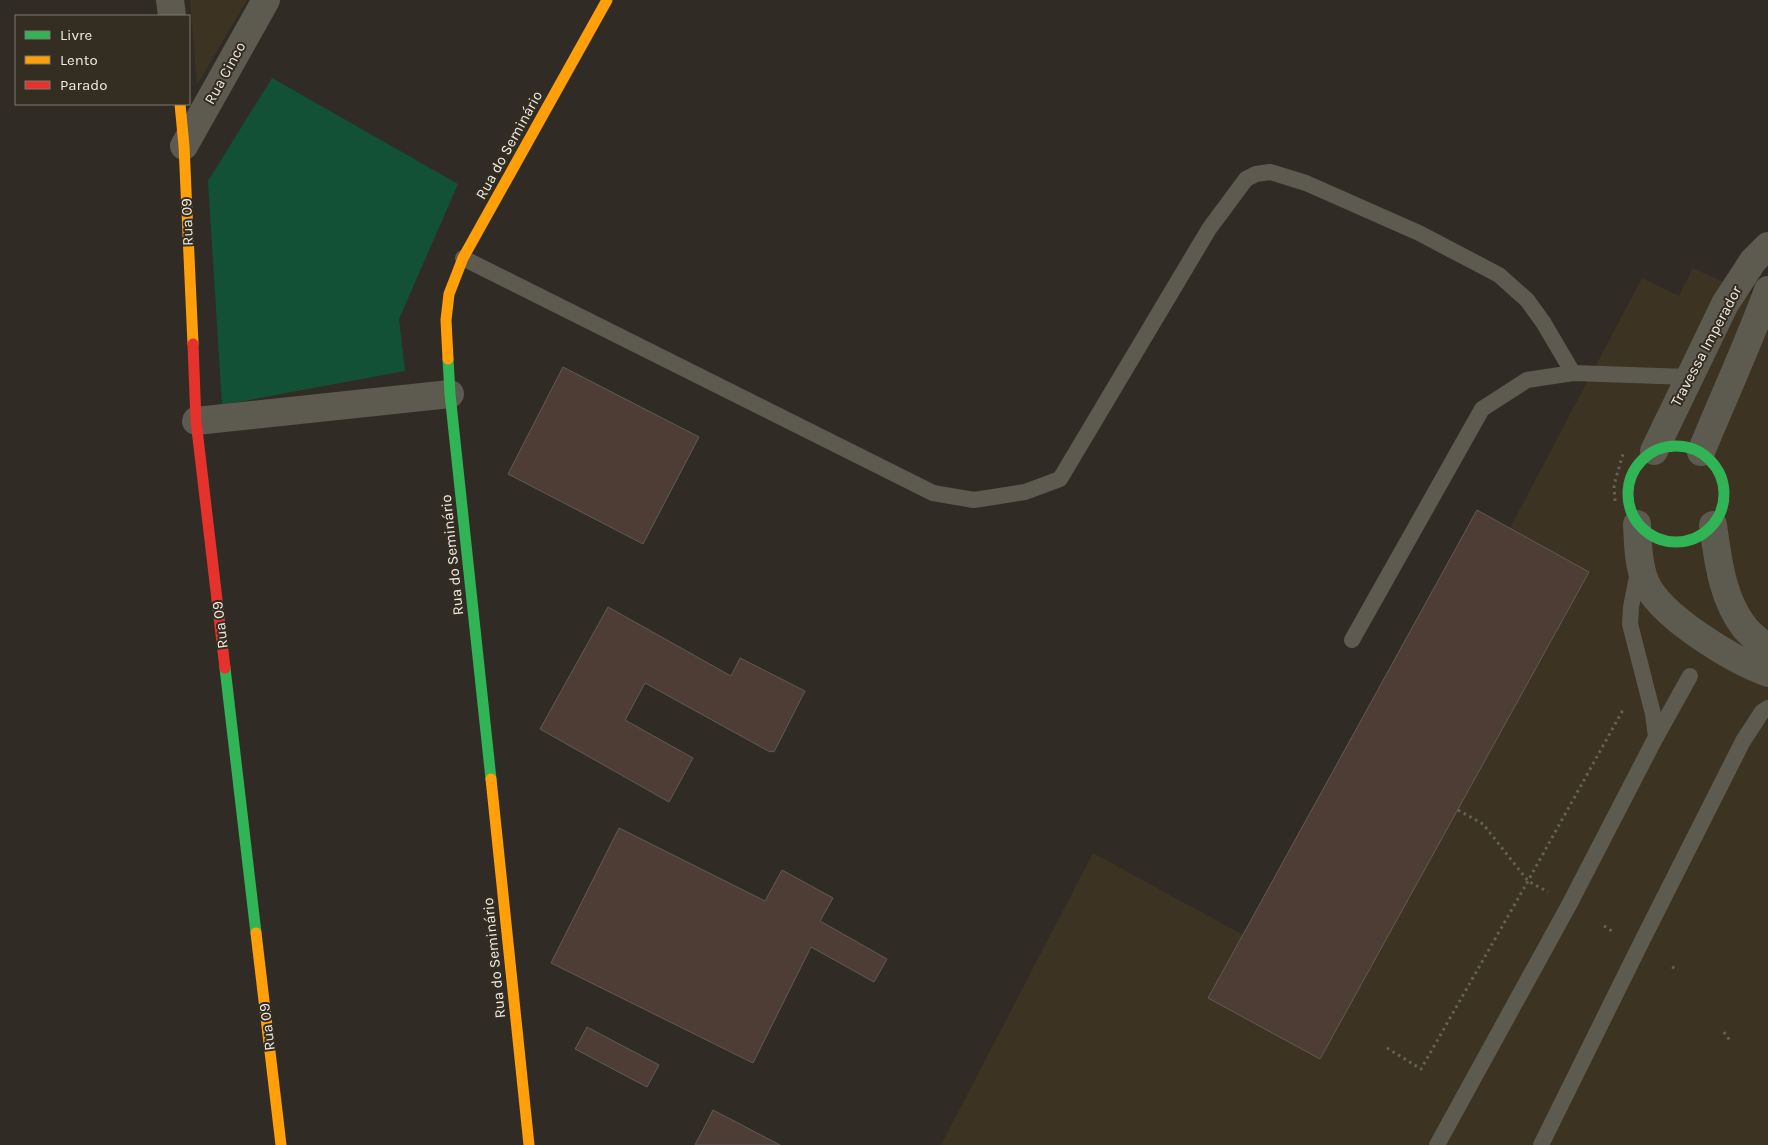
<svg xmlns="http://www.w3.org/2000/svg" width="1768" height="1145" font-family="Karla,sans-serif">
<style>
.built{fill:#3c3322}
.green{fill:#135137}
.building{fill:#4e3d35;stroke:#605b56}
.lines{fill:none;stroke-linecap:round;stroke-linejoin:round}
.path{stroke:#656259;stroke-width:3;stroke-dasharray:2.5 4;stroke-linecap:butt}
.lane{stroke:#5d5a4f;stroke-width:16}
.street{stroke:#5d5a4f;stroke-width:28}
.fast{stroke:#30b455;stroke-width:11}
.slow{stroke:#ff9f0a;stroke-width:11}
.jam{stroke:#e5322d;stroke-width:11}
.labels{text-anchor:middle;stroke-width:4;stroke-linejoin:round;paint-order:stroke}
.street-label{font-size:15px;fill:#f0ece3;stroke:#342d21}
</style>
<rect width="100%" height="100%" fill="#302c25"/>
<g class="built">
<polygon points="190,0 247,0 197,85"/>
<polygon points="1693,268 1768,302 1768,1145 941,1145 1093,853 1243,935 1510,528 1642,278 1679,296"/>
</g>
<polygon class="green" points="272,78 458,184 399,319 405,371 222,405 208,181"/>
<g class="building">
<polygon points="563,367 699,437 643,544 508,474"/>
<polygon points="1477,510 1589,572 1320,1059 1208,998"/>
<polygon points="608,607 731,676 740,658 805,691 774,752 771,751 770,752 645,683 625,720 693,758 669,802 540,729"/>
<polygon points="619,828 765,901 782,870 833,898 820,921 887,959 874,982 811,947 753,1063 551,963"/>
<polygon points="587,1027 659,1065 647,1087 575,1049"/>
<polygon points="713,1110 780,1145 695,1145"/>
</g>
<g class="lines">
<g class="path">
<polyline points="1615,501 1614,485 1623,454"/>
<polyline points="1458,810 1483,824 1528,881 1548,892"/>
<polyline points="1604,926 1612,931"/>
<polyline points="1672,967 1678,970"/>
<polyline points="1724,1032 1730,1041"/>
<polyline points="1387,1048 1421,1069 1528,881 1624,708"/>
</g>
<g class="lane">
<polyline points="463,258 933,493 974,500 1025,492 1060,479 1209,229 1246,179 1256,174 1270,172 1306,183 1419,233 1499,275 1527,300 1543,322 1573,373"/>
<polyline points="1352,640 1482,409 1527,380 1573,373 1688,377"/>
<polyline points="1656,737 1690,676"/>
<polyline points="1437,1145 1569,905 1656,737 1653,714 1630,624 1631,607 1639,567"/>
<polyline points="1541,1145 1639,947 1743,741 1762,712 1768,708"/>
</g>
<g class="street">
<polyline points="170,0 172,16"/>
<polyline points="184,146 266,0"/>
<polyline points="196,421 450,394"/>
<polyline points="1654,451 1725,304 1753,261 1768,246"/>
<path d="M1701,452C1723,398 1748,345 1768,290"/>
<path d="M1637,524C1638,543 1638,563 1645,581C1659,616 1733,660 1768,673"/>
<path d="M1713,525C1718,560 1722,599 1745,628C1752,636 1760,642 1768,649"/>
</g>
<g class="fast">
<polyline points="448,359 450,394 491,779"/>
<circle cx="1676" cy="494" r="48"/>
<polyline points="225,668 256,933"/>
</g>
<g class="slow">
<polyline points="180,104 184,146 193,344"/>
<polyline points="448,359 446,320 449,294 463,258 607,0"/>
<polyline points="491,779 529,1145"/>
<polyline points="256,933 281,1145"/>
</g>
<polyline class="jam" points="193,344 196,421 225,668"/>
</g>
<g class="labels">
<g class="street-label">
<text transform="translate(225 73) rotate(-61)" y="5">Rua Cinco</text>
<text transform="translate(509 145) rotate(-61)" y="5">Rua do Seminário</text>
<text transform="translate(187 222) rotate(-92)" y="5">Rua 09</text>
<text transform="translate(1706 346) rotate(-62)" y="5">Travessa Imperador</text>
<text transform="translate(452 555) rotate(-96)" y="5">Rua do Seminário</text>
<text transform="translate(220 625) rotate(-97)" y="5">Rua 09</text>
<text transform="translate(494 958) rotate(-96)" y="5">Rua do Seminário</text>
<text transform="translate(267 1027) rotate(-97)" y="5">Rua 09</text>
</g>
</g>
<rect x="15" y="15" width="175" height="90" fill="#342d21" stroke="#7f796f"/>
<rect x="25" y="31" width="25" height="8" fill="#30b455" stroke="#7f796f"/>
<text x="60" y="40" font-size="15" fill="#f0ece3">Livre</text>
<rect x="25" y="56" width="25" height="8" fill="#ff9f0a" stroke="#7f796f"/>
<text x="60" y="65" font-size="15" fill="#f0ece3">Lento</text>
<rect x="25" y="81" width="25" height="8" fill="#e5322d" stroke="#7f796f"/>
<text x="60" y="90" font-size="15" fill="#f0ece3">Parado</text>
</svg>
